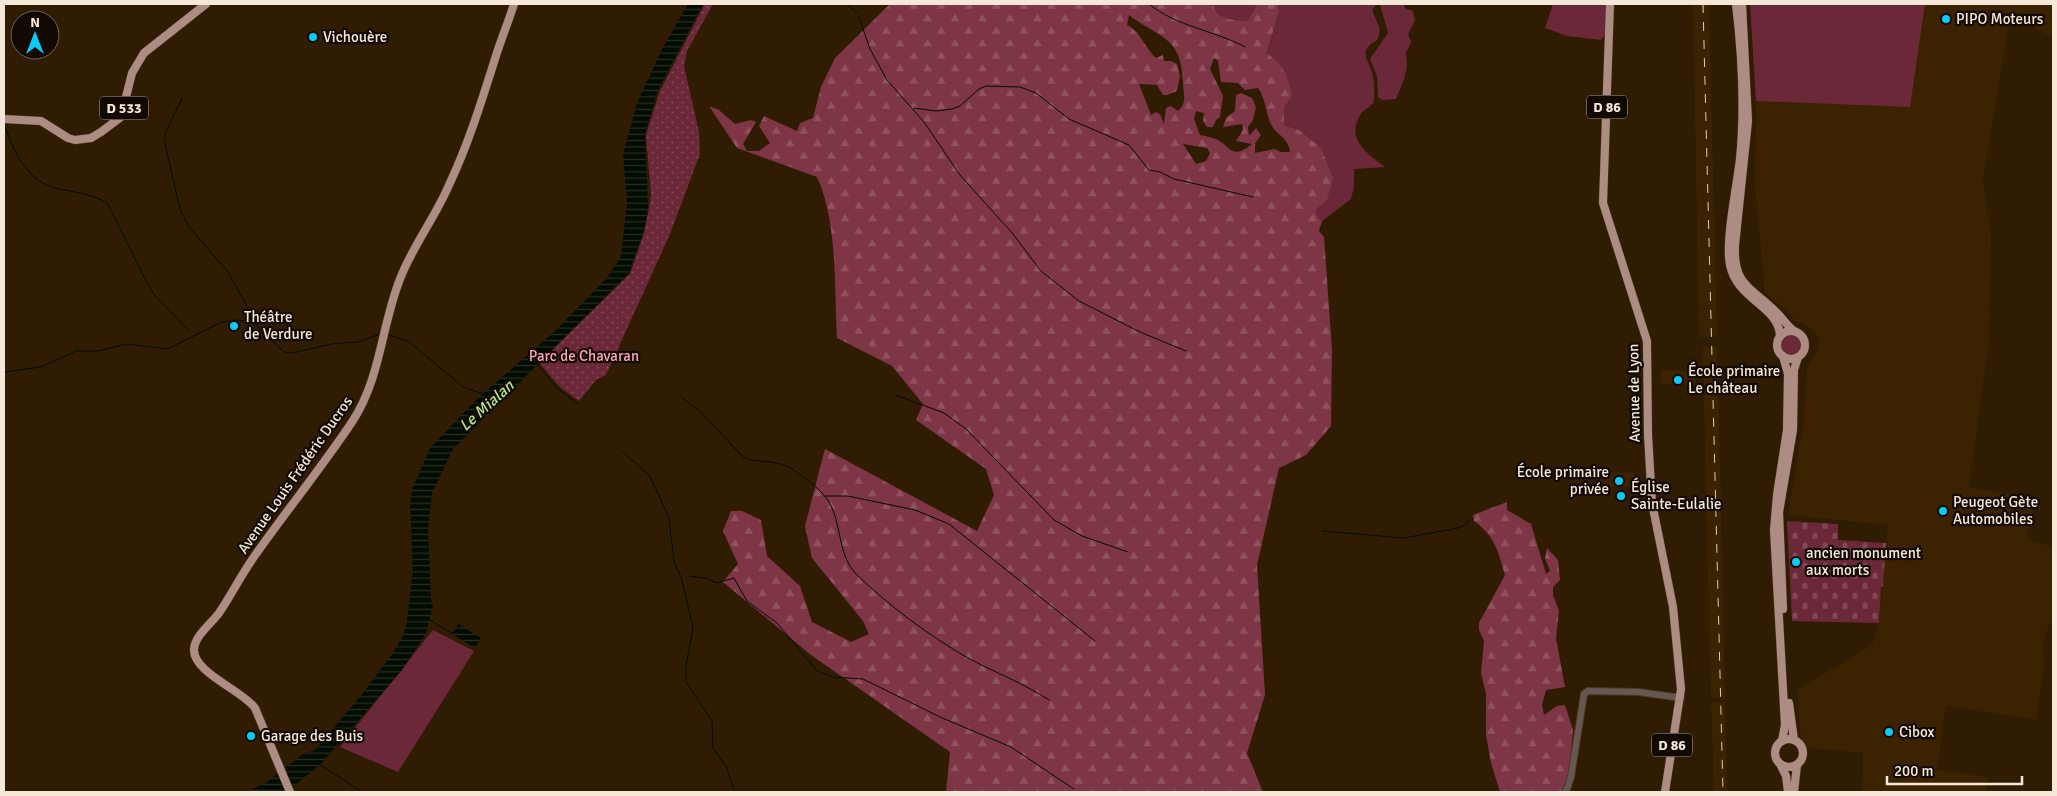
<svg xmlns="http://www.w3.org/2000/svg" width="2057" height="796" font-family="Signika,sans-serif">
<style>
.built{fill:#3b2201}
.green{fill:#6b2838}
.forest{fill:url(#forest-firs);fill-rule:evenodd}
.cemetery{fill:url(#cemetery-stones)}
.park{fill:url(#park-dots)}
.water{fill:url(#water-rules)}
.lines{fill:none;stroke-linecap:round;stroke-linejoin:round}
.stream{stroke:#020c00;stroke-width:1}
.minor-casing{stroke:#4c3921;stroke-width:8}
.major-casing{stroke:#4c3921;stroke-width:9}
.minor{stroke:#675752;stroke-width:6}
.major{stroke:#ad8d83;stroke-width:8}
.rail{stroke:#dccebe;stroke-width:1;stroke-dasharray:9 9;stroke-linecap:butt}
.poi-dot{fill:#07cbf9;stroke:#120902;stroke-width:2}
.labels{text-anchor:middle;stroke-width:4.5;stroke-linejoin:round;paint-order:stroke}
.shield{fill:#120902;stroke:#b1a598;stroke-width:1}
.shield-label{font-size:14px;font-weight:bold;fill:#f5e8d9}
.poi-label{font-size:15px;fill:#f5e8d9;stroke:#120902;text-anchor:start}
.park-label{font-size:15px;fill:#fea5b5;stroke:#120902}
.street-label{font-size:15px;fill:#f5e8d9;stroke:#120902}
.water-label{font-size:16px;font-style:italic;fill:#b5e586;stroke:#120902}
</style>
<defs>
<pattern id="forest-firs" width="22" height="20" patternUnits="userSpaceOnUse" patternTransform="scale(1.25)"><rect width="22" height="20" fill="#7e3546"/><path d="M5 1l3.5 6h-7zM16 11l3.5 6h-7z" fill="#915260"/></pattern>
<pattern id="cemetery-stones" width="16" height="16" patternUnits="userSpaceOnUse" patternTransform="scale(1.25)"><rect width="16" height="16" fill="#6b2838"/><path d="M2 7V4a2 2 0 0 1 4 0v3zM10 15v-3a2 2 0 0 1 4 0v3z" fill="#814754"/></pattern>
<pattern id="park-dots" width="8" height="8" patternUnits="userSpaceOnUse" patternTransform="scale(1.25)"><rect width="8" height="8" fill="#6b2838"/><path d="M2 2h.1M6 6h.1" fill="none" stroke="#814754" stroke-width="1.8" stroke-linecap="round"/></pattern>
<pattern id="water-rules" width="6" height="5" patternUnits="userSpaceOnUse" patternTransform="scale(1.25)"><rect width="6" height="5" fill="#020c00"/><path d="M0 2.5h6" fill="none" stroke="#282f25"/></pattern>
</defs>
<rect width="100%" height="100%" fill="#301c03"/>
<g class="built">
<polygon points="1693,4 1709,4 1717,337 1699,337"/>
<polygon points="1750,4 2053,4 2053,37 2023,23 2011,13 1983,181 1991,236 1989,340 1969,487 2034,500 2026,539 2053,547 2053,621 2049,625 2043,643 2044,667 2036,720 1946,706 1937,770 1988,777 1987,792 1862,792 1863,753 1807,748 1801,741 1797,690 1872,645 1879,623 1888,525 1788,515 1804,418 1807,367 1817,353 1820,341 1816,334 1804,323 1795,321 1785,309 1765,293 1755,186 1756,101"/>
<polygon points="1703,346 1717,347 1721,499 1706,499"/>
<polygon points="1661,371 1695,371 1695,383 1661,384"/>
<polygon points="1634,472 1635,476 1639,476 1639,487 1600,487 1600,473"/>
<polygon points="1706,504 1721,504 1725,698 1711,698"/>
<polygon points="1711,702 1725,702 1727,792 1714,792"/>
</g>
<g class="green">
<polygon points="1213,4 1257,4 1248,21 1226,20 1214,10"/>
<path d="M1278,4L1376,5L1372,10L1380,29L1378,39C1357,52 1368,58 1372,73C1375,82 1374,92 1374,102C1371,107 1364,109 1360,115C1346,140 1367,153 1385,167L1354,169V187L1351,199L1322,221L1317,216L1316,210L1327,200L1299,130L1284,125V107L1267,54L1279,11Z"/>
<polygon points="1380,4 1403,4 1406,9 1413,11 1415,20 1408,34 1411,42 1406,53 1407,66 1404,79 1396,99 1382,100 1378,97 1377,76 1370,59 1388,33"/>
<polygon points="1553,4 1610,4 1609,29 1601,40 1567,36 1545,28"/>
<polygon points="1750,4 1925,4 1910,107 1756,101"/>
<circle cx="1791" cy="345" r="10"/>
<polygon points="433,630 474,651 398,772 340,747"/>
</g>
<g class="forest">
<path d="M890,4H1213C1217,21 1234,20 1248,21L1257,4H1278L1279,11L1267,53C1285,68 1287,73 1292,96L1284,107V125L1299,130L1321,148L1333,178L1327,200L1316,210L1317,216L1322,221L1319,231L1324,237L1332,350L1331,426L1306,455L1279,468L1257,565L1265,695L1247,753L1263,792H946L950,752L811,655L723,582L738,564L723,531L731,511H742L761,520L767,556L800,586L812,622L851,642L869,634L863,621L812,558L805,526L825,449L977,531L994,495L986,469L916,420L923,404L892,366L837,338C834,287 838,223 817,177L737,148L709,106L719,110L735,124L751,120L756,122L743,144L747,151H759L770,143L759,126L764,116L797,131L800,123L813,118L821,87L835,58ZM1129,15C1160,39 1181,35 1183,82C1183,95 1188,102 1178,111L1171,106L1166,108L1164,124L1160,114L1156,112L1151,115L1139,84L1157,85L1163,95H1167L1177,91L1180,76L1177,64L1171,61H1164L1163,55L1156,58C1146,49 1139,30 1127,25ZM1214,58L1218,61L1221,82L1238,83L1245,90L1258,88C1267,100 1265,117 1274,129C1281,137 1289,140 1290,152H1281L1274,149L1255,153V143L1261,135L1256,128L1249,136L1248,127L1253,120L1256,107L1252,98L1241,93L1236,95L1235,111L1226,118L1223,127L1242,124L1243,130L1236,141L1252,144C1231,161 1231,146 1216,139C1211,137 1205,136 1200,135L1194,119L1196,111L1204,113L1203,121L1207,127H1213L1216,120L1220,117L1223,96L1210,69ZM1183,144L1207,148L1210,153L1206,161L1196,164Z"/>
<path d="M1507,502V510L1531,524L1546,574L1550,571L1545,558L1547,548L1558,560L1560,580L1553,587V595L1559,611L1556,639L1565,687L1546,690L1542,705L1544,715L1557,706L1565,705L1573,730L1569,774L1562,792H1500L1491,763L1486,735V694L1481,673L1484,641L1479,630V623L1505,575C1498,551 1495,536 1474,521L1473,515Z"/>
</g>
<polygon class="cemetery" points="1787,521 1838,524 1838,540 1886,543 1883,587 1881,587 1879,623 1792,621"/>
<polygon class="park" points="705,4 713,4 687,51 684,66 699,132 700,154 670,234 606,375 596,380 579,401 560,387 539,363 630,274 644,233 649,209 651,194 646,135 660,91"/>
<g class="water">
<polygon points="688,4 703,4 658,90 645,134 648,207 644,231 629,273 453,449 432,493 428,529 431,600 433,605 426,634 402,670 321,764 286,792 246,792 267,782 303,754 315,750 363,693 393,653 401,639 406,627 413,570 410,503 413,487 430,448 477,399 554,332 606,279 621,257 627,202 623,154 637,103 663,47"/>
<polygon points="458,624 481,638 475,648 452,634"/>
</g>
<g class="lines">
<g class="stream">
<polyline points="847,4 857,13"/>
<path d="M1149,4C1177,27 1214,30 1245,47"/>
<polyline points="859,17 870,49 887,80 924,122 960,175 1013,234 1041,271 1079,301 1140,332 1186,351"/>
<polyline points="182,98 165,134 165,144 180,209 189,227 228,272 249,310"/>
<polyline points="914,108 936,111 952,109 960,106 979,89 986,86 1020,87 1036,93 1069,119 1129,145 1149,170 1160,172 1174,179 1253,197"/>
<path d="M4,123C12,148 25,178 52,187C59,190 68,190 75,192C87,195 99,197 108,204L146,281L155,296L189,331"/>
<polyline points="386,334 408,341 463,387 483,394"/>
<polyline points="536,362 558,389 578,404"/>
<polyline points="4,372 41,367 76,351 98,351 126,344 168,349 220,323 232,320 252,321 284,352 293,353 331,344 358,342 380,334"/>
<polyline points="896,395 944,413 966,429 1054,520 1082,536 1128,552"/>
<path d="M681,397L702,413L742,456C757,465 775,458 792,469C804,477 818,487 827,499C843,522 836,555 858,576C891,607 928,635 968,658C994,672 1023,683 1049,700"/>
<polyline points="623,452 650,476 669,518 674,562 681,577 693,627 686,666 686,682 712,721 713,748 726,766 735,792"/>
<polyline points="824,496 848,496 915,510 949,524 1095,641"/>
<polyline points="1322,531 1404,538 1458,528 1466,525 1469,519"/>
<polyline points="689,576 705,578 717,583 734,578 747,601 777,623 817,671 832,677 863,679 940,717 1011,747 1074,789"/>
<polyline points="430,620 453,634"/>
<polyline points="319,764 362,792"/>
</g>
<defs>
<polyline id="minor" points="1566,792 1571,777 1584,694 1588,691 1639,692 1681,698"/>
<g id="major">
<polyline points="1610,4 1603,203 1647,341 1648,435 1652,503 1673,607 1681,689 1665,792"/>
<path d="M1736,4C1742,54 1745,108 1740,159C1737,187 1725,240 1730,265C1737,300 1779,306 1780,336"/>
<path d="M1742,4L1748,121L1735,245C1733,286 1751,287 1775,311C1782,317 1786,325 1794,331"/>
<polyline points="4,119 41,121 68,138 75,140 91,138 101,132 121,117 132,73 144,53 206,4"/>
<circle cx="1791" cy="345" r="14"/>
<polyline points="1783,609 1779,512 1793,430 1794,370 1798,357"/>
<polyline points="1789,703 1794,740"/>
<circle cx="1789" cy="753" r="14"/>
<polyline points="1782,741 1785,725 1774,530 1777,495 1787,430 1788,374 1783,356"/>
<polyline points="1781,766 1786,776 1788,792"/>
<path d="M290,792L255,708C242,690 194,673 194,650C194,636 211,624 219,613C232,594 242,573 256,554C287,510 322,467 352,422C381,378 381,327 400,279C413,245 435,218 449,185C468,145 481,103 494,62C500,42 508,23 514,4"/>
<polyline points="1794,792 1797,765"/>
</g>
</defs>
<use href="#minor" class="minor-casing"/>
<use href="#major" class="major-casing"/>
<use href="#minor" class="minor"/>
<use href="#major" class="major"/>
<polyline class="rail" points="1703,4 1723,792"/>
</g>
<g class="poi-dot">
<circle cx="1946" cy="19" r="5"/>
<circle cx="313" cy="37" r="5"/>
<circle cx="234" cy="326" r="5"/>
<circle cx="1678" cy="380" r="5"/>
<circle cx="1619" cy="481" r="5"/>
<circle cx="1621" cy="496" r="5"/>
<circle cx="1943" cy="511" r="5"/>
<circle cx="1796" cy="562" r="5"/>
<circle cx="1889" cy="732" r="5"/>
<circle cx="251" cy="736" r="5"/>
</g>
<g class="labels">
<g class="shield">
<rect x="1587" y="95.5" width="40" height="23" rx="4"/>
<rect x="100" y="96.5" width="48" height="23" rx="4"/>
<rect x="1652" y="733.5" width="40" height="23" rx="4"/>
</g>
<g class="shield-label">
<text x="1607" y="112">D 86</text>
<text x="124" y="113">D 533</text>
<text x="1672" y="750">D 86</text>
</g>
<g class="poi-label">
<text x="1956" y="24">PIPO Moteurs</text>
<text x="323" y="42">Vichouère</text>
<text x="244" y="322">Théâtre<tspan x="244" dy="17">de Verdure</tspan></text>
<text x="1688" y="376">École primaire<tspan x="1688" dy="17">Le château</tspan></text>
<text x="1609" y="477" text-anchor="end">École primaire<tspan x="1609" dy="17">privée</tspan></text>
<text x="1631" y="492">Église<tspan x="1631" dy="17">Sainte-Eulalie</tspan></text>
<text x="1953" y="507">Peugeot Gète<tspan x="1953" dy="17">Automobiles</tspan></text>
<text x="1806" y="558">ancien monument<tspan x="1806" dy="17">aux morts</tspan></text>
<text x="1899" y="737">Cibox</text>
<text x="261" y="741">Garage des Buis</text>
</g>
<g class="park-label">
<text x="584" y="361">Parc de Chavaran</text>
</g>
<g class="street-label">
<text transform="translate(1634 393) rotate(-91)" y="5">Avenue de Lyon</text>
<text transform="translate(295 475) rotate(-55)" y="5">Avenue Louis Frédéric Ducros</text>
</g>
<g class="water-label">
<text transform="translate(486 405) rotate(-42)" y="6">Le Mialan</text>
</g>
</g>
<rect width="2057" height="796" fill="none" stroke="#f5e8d9" stroke-width="10"/>
<g transform="translate(35 35)"><circle r="24" fill="#120902" stroke="#6d6258"/>
<path d="M0-4L9 19L0 12L-9 19Z" fill="#07cbf9"/>
<text y="-8" font-size="14" font-weight="bold" text-anchor="middle" fill="#f5e8d9">N</text>
</g>
<path d="M1887 776v8h135v-8" fill="none" stroke="#f5e8d9" stroke-width="2.5"/>
<text x="1894" y="776" font-size="15" fill="#f5e8d9" stroke="#120902" stroke-width="4" paint-order="stroke">200 m</text>
</svg>
